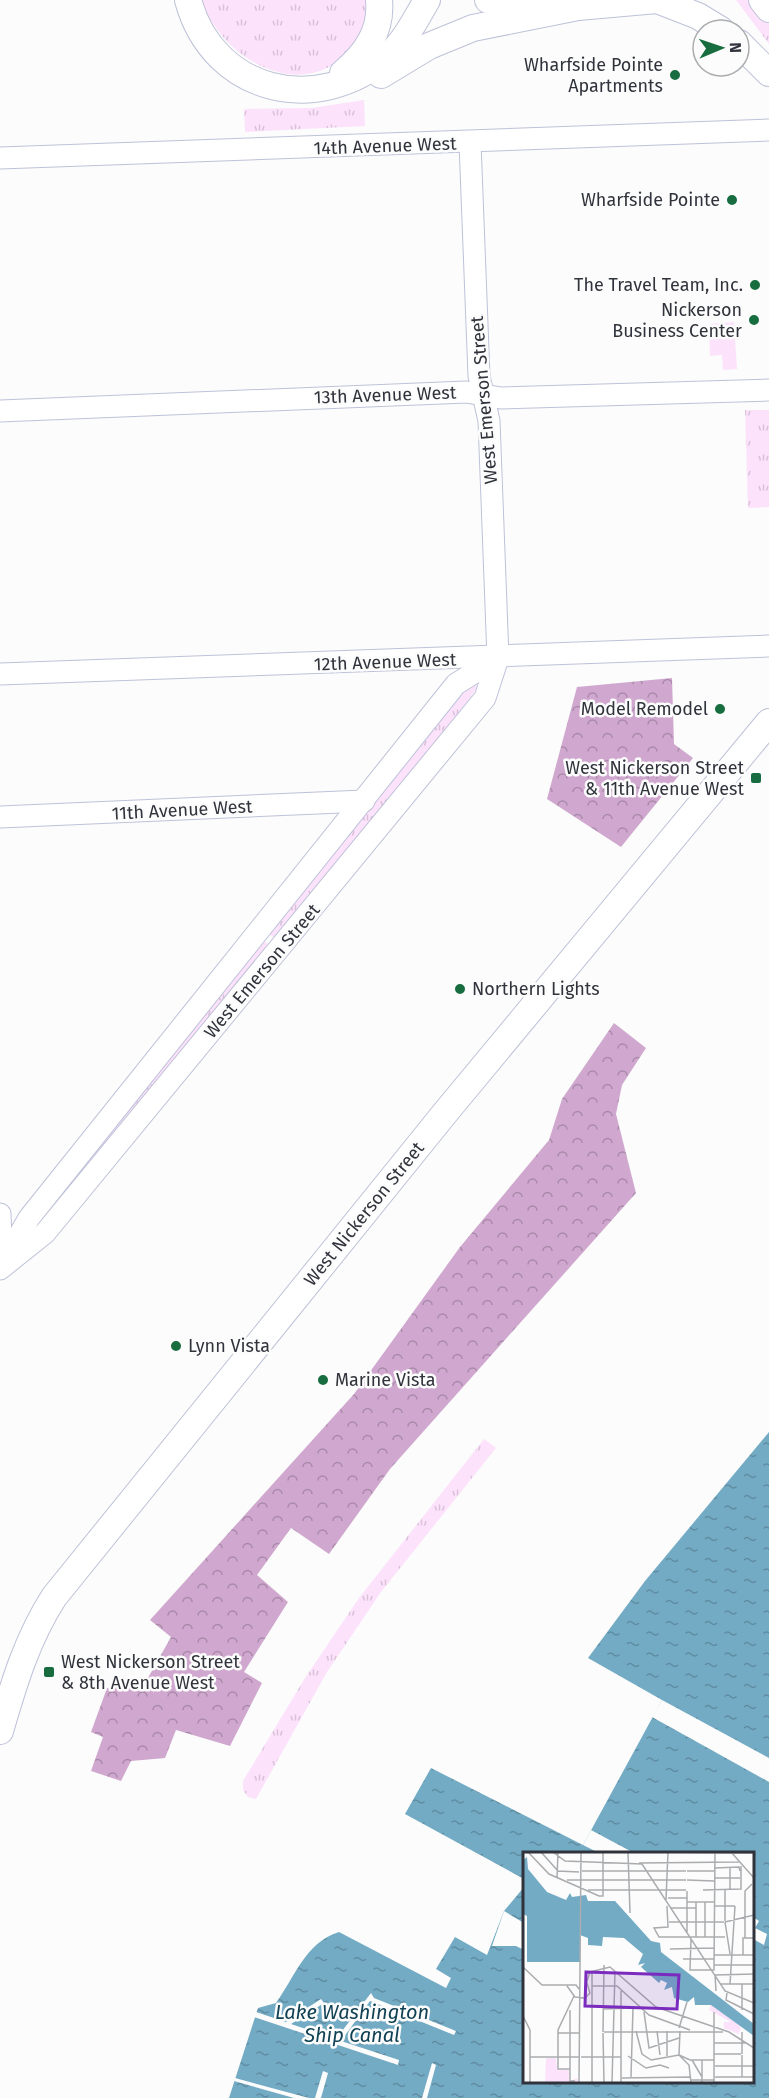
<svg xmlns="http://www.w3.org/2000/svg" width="769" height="2098" font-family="'Fira Sans',sans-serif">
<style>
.grass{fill:url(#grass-tufts)}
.forest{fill:url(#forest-crowns)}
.park{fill:#fde2fc}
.water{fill:url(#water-ripples)}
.pier{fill:#fbfcfb}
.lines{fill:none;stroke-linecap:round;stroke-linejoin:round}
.minor-casing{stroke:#bec2d8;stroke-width:23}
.major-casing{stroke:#bec2d8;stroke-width:28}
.minor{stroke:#fff;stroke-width:21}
.major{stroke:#fff;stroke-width:26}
.poi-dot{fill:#176d3f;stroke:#fbfcfb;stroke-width:2}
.labels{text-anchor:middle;stroke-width:5;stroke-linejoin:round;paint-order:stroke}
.poi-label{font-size:18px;fill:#31333c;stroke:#fbfcfb;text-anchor:end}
.street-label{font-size:18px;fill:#31333c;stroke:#fbfcfb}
.water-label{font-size:20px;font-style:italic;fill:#114154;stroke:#fbfcfb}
.inset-road{fill:none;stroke:#aaacaf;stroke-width:1.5}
.view{fill:#7b2cbf;fill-opacity:0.15;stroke:#7b2cbf;stroke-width:3}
.inset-edge{fill:none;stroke:#31333c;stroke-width:3}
</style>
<defs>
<pattern id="grass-tufts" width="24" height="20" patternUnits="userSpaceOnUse" patternTransform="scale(1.5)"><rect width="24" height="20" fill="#fde2fc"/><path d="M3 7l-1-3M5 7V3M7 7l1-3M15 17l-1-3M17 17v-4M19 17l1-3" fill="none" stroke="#d9c2d9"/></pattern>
<pattern id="forest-crowns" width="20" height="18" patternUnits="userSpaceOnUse" patternTransform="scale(1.5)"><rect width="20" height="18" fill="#d0a8cf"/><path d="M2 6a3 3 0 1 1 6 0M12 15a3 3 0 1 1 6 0" fill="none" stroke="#a989a9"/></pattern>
<pattern id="water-ripples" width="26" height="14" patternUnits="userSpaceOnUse" patternTransform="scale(1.5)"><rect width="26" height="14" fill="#73abc5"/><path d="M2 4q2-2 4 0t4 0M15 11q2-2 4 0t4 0" fill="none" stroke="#5f8ca1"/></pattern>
</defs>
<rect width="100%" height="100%" fill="#fbfcfb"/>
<g class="grass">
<path d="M202,0H370C367,12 367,30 361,41C357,46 349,52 344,56C295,102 219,55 202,0Z"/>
<polygon points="736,0 756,0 769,21 769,44"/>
<polygon points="364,100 365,126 245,132 244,109 312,108"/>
<polygon points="745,410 769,410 769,507 748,508"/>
<polygon points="477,680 476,689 426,761 278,942 267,932 454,703"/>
<polygon points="261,939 272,947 51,1215 34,1229 135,1096"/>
<polygon points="484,1439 496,1448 381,1592 327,1672 256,1799 248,1797 243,1790 243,1781 305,1678 359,1598"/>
</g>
<g class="forest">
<polygon points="672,678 674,744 693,758 621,847 547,799 577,687"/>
<polygon points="614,1023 646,1048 622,1085 616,1114 636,1193 390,1469 329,1554 291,1528 257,1575 288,1602 244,1672 262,1683 230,1746 176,1730 165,1758 131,1761 121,1781 91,1771 103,1737 91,1732 107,1688 144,1685 171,1637 150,1620 354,1394 460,1247 549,1140 562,1099"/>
</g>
<polygon class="park" points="734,322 737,369 723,370 722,355 710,356 709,324"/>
<path class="water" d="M769,1432V2098H229L258,2008L276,2003C296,1975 305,1943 339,1932L446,1988L451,1978L436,1969L455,1937L487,1955L504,1911L524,1887V2082H752V1854H524V1879L405,1814L431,1768L583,1845L662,1700L588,1658L645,1581Z"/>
<g class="pier">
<polygon points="662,1700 769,1758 769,1782 652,1717"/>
<polygon points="591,1830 634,1853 599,1853 583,1845"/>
<polygon points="504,1911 524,1923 524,1950 516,1946 492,1946"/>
<polygon points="753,1917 759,1921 755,1928 767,1934 764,1945 753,1939"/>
<polygon points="371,1993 374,1998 456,2031 454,2035 370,2001 341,2041 399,2060 398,2065 254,2017 256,2012 286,2022 321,1999 324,2003 291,2024 336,2039"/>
<polygon points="432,2063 436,2065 427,2098 422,2098"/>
<polygon points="323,2071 328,2073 321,2098 315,2098"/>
<polygon points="235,2078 279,2090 309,2098 294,2098 234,2081"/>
</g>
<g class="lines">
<defs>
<g id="minor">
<polyline points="0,158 769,130"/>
<polyline points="0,411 466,392 501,398 769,390"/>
<polyline points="0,674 769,646"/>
<polyline points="0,817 364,801"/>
<polyline points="0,1214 2,1266"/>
<polyline points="6,1258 29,1218 456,684 498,658"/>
<polyline points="0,1269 45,1233 485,698 498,658 489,421 479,376 470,143"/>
</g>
<g id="major">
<path d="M188,0C213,93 317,117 388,56C405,41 416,19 427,0"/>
<polyline points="488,0 545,7 578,7 657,0"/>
<polyline points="657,0 698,16 721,30"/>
<polyline points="762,0 769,9"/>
<polyline points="739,43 769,73"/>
<path d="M343,73C366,54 382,31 379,0"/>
<polyline points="381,75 429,46 473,28 578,7"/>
<path d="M0,1731C14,1683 27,1639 54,1597L445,1113L769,722"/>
</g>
</defs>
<use href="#minor" class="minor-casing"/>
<use href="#major" class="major-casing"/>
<use href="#minor" class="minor"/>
<use href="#major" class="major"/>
</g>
<g class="poi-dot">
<circle cx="675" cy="75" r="6"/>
<circle cx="732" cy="200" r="6"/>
<circle cx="755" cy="285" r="6"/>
<circle cx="754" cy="320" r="6"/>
<circle cx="720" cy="709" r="6"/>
<rect x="750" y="772" width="12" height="12" rx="3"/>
<circle cx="460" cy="989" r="6"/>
<circle cx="176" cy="1346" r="6"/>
<circle cx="323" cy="1380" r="6"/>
<rect x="43" y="1666" width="12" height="12" rx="3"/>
</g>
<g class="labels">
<g class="poi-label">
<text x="663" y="71">Wharfside Pointe<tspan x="663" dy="21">Apartments</tspan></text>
<text x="720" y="206">Wharfside Pointe</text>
<text x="743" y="291">The Travel Team, Inc.</text>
<text x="742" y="316">Nickerson<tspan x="742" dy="21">Business Center</tspan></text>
<text x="708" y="715">Model Remodel</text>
<text x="744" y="774">West Nickerson Street<tspan x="744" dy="21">&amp; 11th Avenue West</tspan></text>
<text x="472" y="995" text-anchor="start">Northern Lights</text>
<text x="188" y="1352" text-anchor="start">Lynn Vista</text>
<text x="335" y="1386" text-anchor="start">Marine Vista</text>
<text x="61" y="1668" text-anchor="start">West Nickerson Street<tspan x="61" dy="21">&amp; 8th Avenue West</tspan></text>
</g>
<g class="street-label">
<text transform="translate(385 146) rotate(-2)" y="6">14th Avenue West</text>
<text transform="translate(385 395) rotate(-2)" y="6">13th Avenue West</text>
<text transform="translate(484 400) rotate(-95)" y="6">West Emerson Street</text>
<text transform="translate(385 662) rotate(-2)" y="6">12th Avenue West</text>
<text transform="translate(182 810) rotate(-3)" y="6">11th Avenue West</text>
<text transform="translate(262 971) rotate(-50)" y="6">West Emerson Street</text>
<text transform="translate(364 1214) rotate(-51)" y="6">West Nickerson Street</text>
</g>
<g class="water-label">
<text x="352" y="2019">Lake Washington<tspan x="352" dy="23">Ship Canal</tspan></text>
</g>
</g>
<g transform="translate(523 1852)">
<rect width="231" height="231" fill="#fbfcfb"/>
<path d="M188,152L218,175L216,182L201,176V170H208L186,158ZM23,206H33L34,217L46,218V230L54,226L55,231H22Z" fill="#fde2fc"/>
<path d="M4,5L5,17L24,40L43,48L47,41L49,45L63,43L65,49H92L128,89L137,91L138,100L231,172V184L188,153H172L171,145L165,150L151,146L149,135L141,138L144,131L138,128L136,131L118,115L122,111L115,113L120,102L101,86L80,85L79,94L65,93V86L57,83V110H4V64L0,62V8Z" fill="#73abc5"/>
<path class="inset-road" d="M5,0L26,22L76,44H80V38M18,0L35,19M30,0L42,9L119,12L202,139L231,151M131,0L231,1M208,0L231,26M116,11L216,10M191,16L216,15L217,19M35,19L56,20M59,19H163M164,19H191M34,26L35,0M191,26H217M44,28H163M164,28L191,29M207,37V16M65,38H124M80,38V0M124,38H163M180,38L218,37V14M164,39V80M145,46H164M143,48L145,0M164,50H192M173,50V85M182,50V85M144,54L145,75L131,76L136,85H202M192,54H212M147,56H173M107,61L105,0H120M202,69V37M146,70H201M202,70L207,102M202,70L231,63M222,86V39L229,32M168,87L167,118H191L192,0M147,97L191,96M191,103H231M220,103V86H231M160,107H191M191,113H231M0,115L19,133H53L57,138M198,132H231M207,132L212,54M44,134L52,145L62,146L67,141L64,131M69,134H94L126,163L167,178M62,135L67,120L87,115L133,155L206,180L231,196M98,139V231M193,139L192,123L231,122M204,141L203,148L231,162M80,157L111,156M47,158V229H52M219,158V132M121,160L126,196L156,186M0,164L7,178V231M156,176L164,150M113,179L119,202L128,208M134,179L137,203M157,179L156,203L167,208H191M80,180L81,113M81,180H200M35,181H56M80,181L81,231M191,191H223M191,202H218M219,202V180M105,204L123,216L137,213L146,216M144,204V179M7,205H57M58,205H98M128,208L156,203L166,213L168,231M169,208L179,225M179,208V231M192,214H231M47,217H35V178L51,144M108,225L110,156M192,225H231M219,225V203M99,226L168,225M168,228H191M56,231L58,0M69,231V119M89,231L92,119M191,231V160"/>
<path class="view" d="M63,120L156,123L154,157L62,154Z"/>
<rect width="231" height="231" class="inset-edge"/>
</g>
<g transform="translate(721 48) rotate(88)"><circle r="28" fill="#fbfcfb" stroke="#aaacaf" stroke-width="1.5"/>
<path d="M0-4.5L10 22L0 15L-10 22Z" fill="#176d3f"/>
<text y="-9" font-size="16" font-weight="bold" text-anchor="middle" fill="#31333c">N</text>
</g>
</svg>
